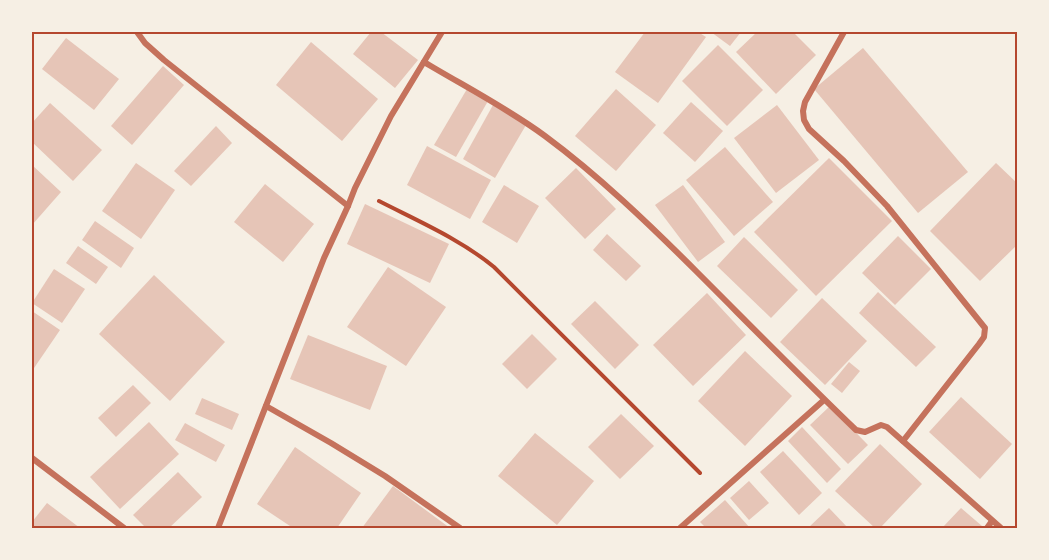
<svg xmlns="http://www.w3.org/2000/svg" width="1049" height="560" font-family="'PT Sans Narrow',sans-serif">
<style>
.building{fill:#e6c5b7}
.lines{fill:none;stroke-linecap:round;stroke-linejoin:round}
.path{stroke:#b5482f;stroke-width:4}
.minor{stroke:#c5725c;stroke-width:6}
.neatline{fill:none;stroke:#b5482f;stroke-width:2}
</style>
<rect width="100%" height="100%" fill="#f6efe4"/>
<g class="building">
<polygon points="371,32 381,32 418,60 395,88 353,54"/>
<polygon points="645,32 698,32 706,37 658,103 615,72"/>
<polygon points="711,32 741,32 730,46"/>
<polygon points="757,32 793,32 816,55 776,94 736,52"/>
<polygon points="66,38 119,79 94,110 42,69"/>
<polygon points="311,42 378,99 342,141 276,85"/>
<polygon points="718,45 763,90 727,126 682,81"/>
<polygon points="863,48 968,172 918,213 814,89"/>
<polygon points="163,66 184,85 132,145 111,126"/>
<polygon points="467,89 488,101 456,157 434,145"/>
<polygon points="616,89 656,125 616,171 575,136"/>
<polygon points="691,102 723,131 695,162 663,133"/>
<polygon points="50,103 102,150 73,181 32,142 32,123"/>
<polygon points="493,105 526,125 495,178 463,159"/>
<polygon points="777,105 819,160 776,193 734,138"/>
<polygon points="216,126 232,143 191,186 174,171"/>
<polygon points="427,146 491,180 470,219 407,185"/>
<polygon points="725,147 773,202 734,236 686,180"/>
<polygon points="829,158 892,221 816,296 754,232"/>
<polygon points="136,163 175,190 141,239 102,211"/>
<polygon points="996,163 1018,184 1018,244 980,281 930,231"/>
<polygon points="32,165 61,192 32,225"/>
<polygon points="576,168 616,209 585,239 545,198"/>
<polygon points="265,184 314,224 283,262 234,222"/>
<polygon points="504,185 539,206 517,243 482,222"/>
<polygon points="683,185 725,242 698,262 655,205"/>
<polygon points="365,204 449,244 430,283 347,244"/>
<polygon points="95,221 134,248 121,268 82,240"/>
<polygon points="607,234 641,266 626,281 593,250"/>
<polygon points="898,236 931,269 895,305 862,273"/>
<polygon points="744,237 798,290 771,318 717,266"/>
<polygon points="78,246 108,267 96,284 66,263"/>
<polygon points="388,267 446,307 406,366 347,327"/>
<polygon points="54,269 85,289 62,323 32,303"/>
<polygon points="154,275 225,342 170,401 99,334"/>
<polygon points="878,292 936,347 916,367 859,313"/>
<polygon points="707,293 746,335 693,386 653,345"/>
<polygon points="822,298 867,341 825,385 780,342"/>
<polygon points="595,301 639,345 615,369 571,324"/>
<polygon points="32,311 60,330 32,371"/>
<polygon points="532,334 557,359 527,389 502,364"/>
<polygon points="308,335 387,366 370,410 290,379"/>
<polygon points="745,351 792,396 745,446 698,401"/>
<polygon points="849,362 860,371 842,393 831,384"/>
<polygon points="133,385 151,403 116,437 98,418"/>
<polygon points="961,397 1012,444 980,479 929,432"/>
<polygon points="202,398 239,414 232,430 195,414"/>
<polygon points="830,406 868,445 848,464 810,425"/>
<polygon points="621,414 654,446 620,479 588,447"/>
<polygon points="149,422 179,454 120,509 90,477"/>
<polygon points="185,423 225,445 216,462 175,440"/>
<polygon points="802,427 841,469 827,483 788,441"/>
<polygon points="535,433 594,481 557,525 498,476"/>
<polygon points="880,444 922,484 880,528 875,528 835,491"/>
<polygon points="295,447 361,493 337,528 293,528 257,504"/>
<polygon points="783,451 822,493 799,515 760,472"/>
<polygon points="178,472 202,497 169,528 146,528 133,515"/>
<polygon points="749,481 769,503 749,520 730,498"/>
<polygon points="393,486 450,528 362,528"/>
<polygon points="725,500 750,528 706,528 700,522"/>
<polygon points="47,503 80,528 32,528 32,522"/>
<polygon points="829,508 848,528 808,528"/>
<polygon points="961,508 982,526 980,528 942,528"/>
</g>
<g class="lines">
<path class="path" d="M379,201C418,221 460,239 494,267L700,473"/>
<g class="minor">
<polyline points="137,32 145,43 164,60 348,206"/>
<polyline points="844,32 805,102 803,111 804,120 809,129 844,161 887,206 985,328 984,337 979,344 903,441"/>
<path d="M424,62C464,86 507,108 545,136C599,176 649,224 697,272C750,325 802,378 856,430L865,432L881,425L887,427L1001,528"/>
<polyline points="266,406 331,443 385,476 460,528"/>
<polyline points="32,458 124,528"/>
<polyline points="218,528 324,258 348,206 355,188 391,116 442,32"/>
<polyline points="680,528 824,400"/>
<polyline points="987,528 992,521"/>
</g>
</g>
<rect width="1049" height="560" fill="none" stroke="#f6efe4" stroke-width="66"/>
<rect x="33" y="33" width="983" height="494" class="neatline"/>
</svg>
